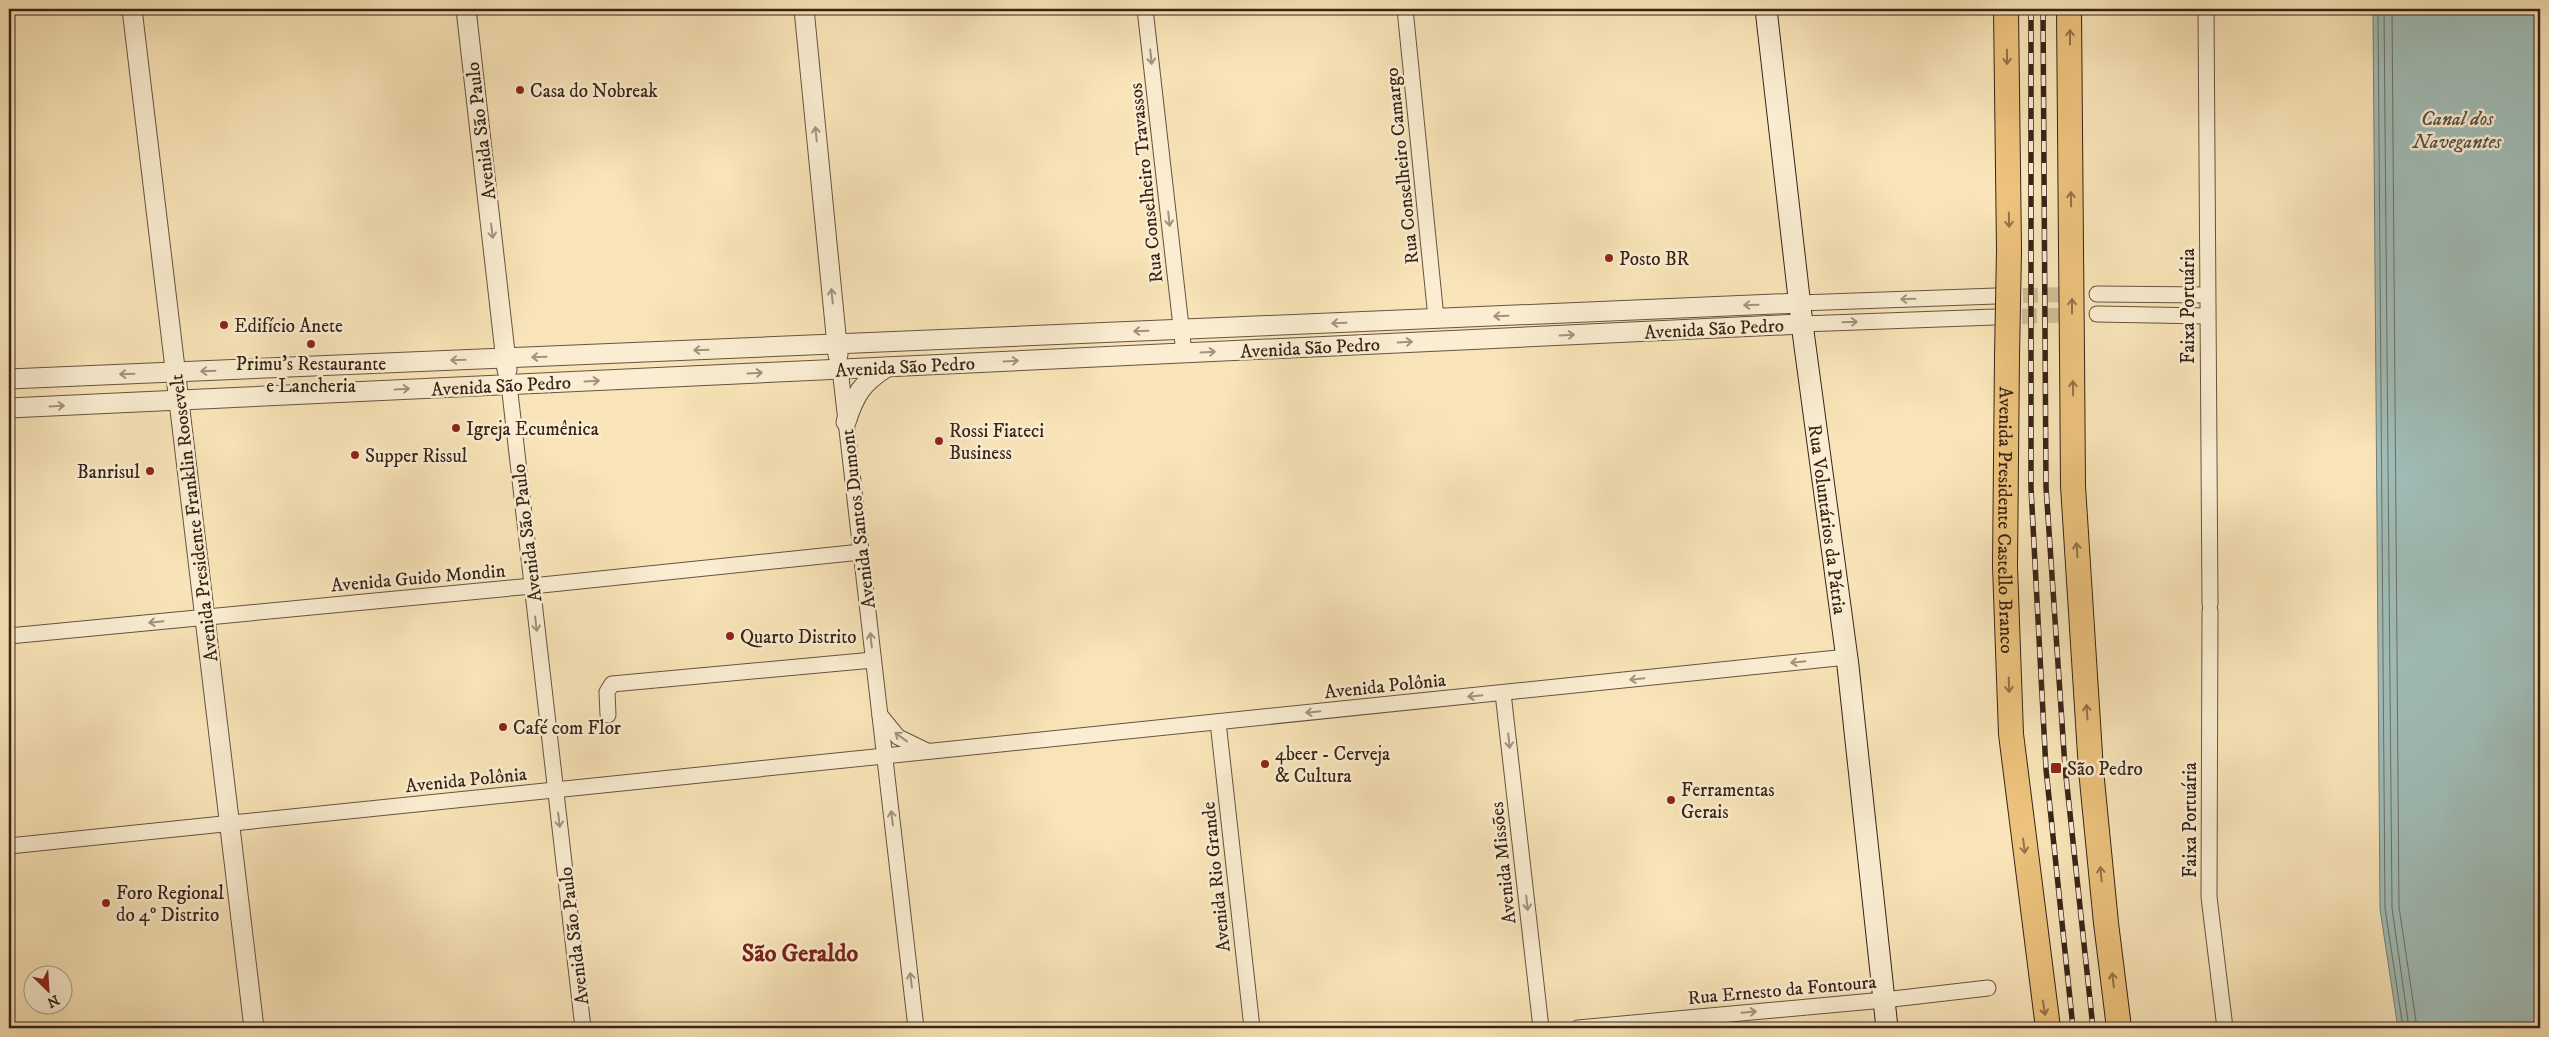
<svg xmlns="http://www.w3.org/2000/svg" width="2549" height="1037" font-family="'IM FELL DW Pica',serif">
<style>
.water{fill:#a0bdb7;stroke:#767f77}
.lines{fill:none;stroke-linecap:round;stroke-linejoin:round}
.shore{stroke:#6c7068;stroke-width:1}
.minor-tunnel{stroke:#d1bd98;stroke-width:15;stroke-dasharray:15 8;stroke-linecap:butt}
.minor-casing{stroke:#675340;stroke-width:17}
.tertiary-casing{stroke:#675340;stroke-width:21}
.secondary-casing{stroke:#372318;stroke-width:23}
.primary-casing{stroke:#372318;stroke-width:26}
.minor{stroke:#faedd1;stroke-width:15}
.tertiary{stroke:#faedd1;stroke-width:19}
.secondary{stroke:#faedd1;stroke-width:21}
.primary{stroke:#ecc27c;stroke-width:24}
.rail-casing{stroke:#372318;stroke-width:5.5}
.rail{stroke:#faedd1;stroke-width:4;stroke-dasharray:11;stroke-linecap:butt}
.primary-bridge-casing{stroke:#372318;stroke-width:26;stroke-linecap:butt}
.primary-bridge{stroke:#ecc27c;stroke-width:24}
.oneway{stroke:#92724a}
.oneway2{stroke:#a2927e}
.poi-dot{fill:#8f2418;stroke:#faedd1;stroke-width:2}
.labels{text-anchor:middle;stroke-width:5;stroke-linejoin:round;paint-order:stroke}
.poi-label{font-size:19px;fill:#372318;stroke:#faedd1;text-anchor:start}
.street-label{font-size:19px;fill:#372318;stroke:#faedd1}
.water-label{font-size:20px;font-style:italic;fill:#565148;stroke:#faedd1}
.district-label{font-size:24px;font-weight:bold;fill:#7a1f14;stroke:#faedd1}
</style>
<rect width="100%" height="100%" fill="#f8e4b8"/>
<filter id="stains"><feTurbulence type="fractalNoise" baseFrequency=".004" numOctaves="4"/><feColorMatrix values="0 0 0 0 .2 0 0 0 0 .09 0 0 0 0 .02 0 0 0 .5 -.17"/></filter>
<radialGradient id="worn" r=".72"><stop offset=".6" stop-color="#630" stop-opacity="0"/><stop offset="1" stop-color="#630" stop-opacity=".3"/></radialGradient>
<polygon class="water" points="2373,9 2540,9 2540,1028 2398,1028 2380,909"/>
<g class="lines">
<g class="shore">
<polyline points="2378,9 2385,908 2403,1028"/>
<polyline points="2384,9 2392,908 2409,1028"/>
<polyline points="2392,9 2399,907 2417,1028"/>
</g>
<g class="minor-tunnel">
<polyline points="2000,296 2097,294"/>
<polyline points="1999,317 2097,314"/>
</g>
<defs>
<g id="minor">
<polyline points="1145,9 1184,353"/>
<polyline points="1405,9 1436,318"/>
<polyline points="2206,9 2210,604"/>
<polyline points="2097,294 2207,295"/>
<polyline points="1799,303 1996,296"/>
<polyline points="2097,314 2207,316"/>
<polyline points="1802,324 1995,317"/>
<polyline points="840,369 916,1028"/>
<polyline points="509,384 583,1028"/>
<polyline points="2210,611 2209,897 2225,1028"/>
<polyline points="9,636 532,586 861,552"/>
<polyline points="1503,693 1541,1028"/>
<polyline points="608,715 607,692 612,684 873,660"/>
<polyline points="880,715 898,737 927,751"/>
<polyline points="1218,722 1252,1028"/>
<polyline points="9,846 1847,657"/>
<polyline points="1578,1028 1884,1000 1988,988"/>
</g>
<g id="tertiary">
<polyline points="132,9 254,1028"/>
<polyline points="466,9 507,370"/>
<polyline points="804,9 838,355"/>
<polyline points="9,379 1799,303"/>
<polyline points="9,408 1802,324"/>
<path d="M846,422C855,394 862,383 887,367"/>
</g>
<g id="secondary">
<path id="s1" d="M1766,9L1802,324L1848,666L1887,1028"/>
</g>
<g id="primary">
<polyline points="2006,9 2009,250"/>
<polyline points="2069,9 2071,248"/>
<polyline points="2072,354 2073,486 2091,770 2106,923 2119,1028"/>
<path id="s2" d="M2007,356L2005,566L2011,734L2048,1028"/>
</g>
</defs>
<use href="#minor" class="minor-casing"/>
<use href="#tertiary" class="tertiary-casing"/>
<use href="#secondary" class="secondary-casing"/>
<use href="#primary" class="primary-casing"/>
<use href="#minor" class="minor"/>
<use href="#tertiary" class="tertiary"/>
<use href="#secondary" class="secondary"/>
<use href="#primary" class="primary"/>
<defs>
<g id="rail">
<polyline points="2031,9 2031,488 2046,769 2073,1028"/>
<polyline points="2043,9 2046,487 2065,767 2093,1028"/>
</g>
</defs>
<use href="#rail" class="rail-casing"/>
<use href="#rail" class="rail"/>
<defs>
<g id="primary-bridge">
<polyline points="2071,248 2072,354"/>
<polyline points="2007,356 2009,250"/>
</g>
</defs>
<use href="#primary-bridge" class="primary-bridge-casing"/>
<use href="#primary-bridge" class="primary-bridge"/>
</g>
<defs><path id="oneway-shaft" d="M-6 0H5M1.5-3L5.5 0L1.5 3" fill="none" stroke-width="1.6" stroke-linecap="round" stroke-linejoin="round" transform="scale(1.25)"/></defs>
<g class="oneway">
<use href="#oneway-shaft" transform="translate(2070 37) rotate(-90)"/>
<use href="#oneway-shaft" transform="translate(2007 57) rotate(89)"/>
<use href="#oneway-shaft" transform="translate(2071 199) rotate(-91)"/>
<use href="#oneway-shaft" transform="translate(2009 220) rotate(89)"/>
<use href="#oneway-shaft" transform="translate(2072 306) rotate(-90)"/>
<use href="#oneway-shaft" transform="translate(2073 388) rotate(-91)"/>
<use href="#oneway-shaft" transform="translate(2077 550) rotate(-94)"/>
<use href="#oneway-shaft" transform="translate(2009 685) rotate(88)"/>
<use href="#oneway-shaft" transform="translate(2087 712) rotate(-94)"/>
<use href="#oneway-shaft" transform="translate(2024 846) rotate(83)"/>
<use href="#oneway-shaft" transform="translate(2101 874) rotate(-95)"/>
<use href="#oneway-shaft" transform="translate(2113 980) rotate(-97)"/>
<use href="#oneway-shaft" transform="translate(2044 1008) rotate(81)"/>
</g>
<g class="oneway2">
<use href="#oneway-shaft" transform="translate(1151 57) rotate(84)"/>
<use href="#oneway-shaft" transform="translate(816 134) rotate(-96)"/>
<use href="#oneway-shaft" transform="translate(1169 219) rotate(84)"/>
<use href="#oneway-shaft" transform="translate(492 231) rotate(83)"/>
<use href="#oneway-shaft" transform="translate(832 296) rotate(-96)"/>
<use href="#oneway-shaft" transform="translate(1908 299) rotate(178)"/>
<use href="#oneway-shaft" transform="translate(1751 305) rotate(178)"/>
<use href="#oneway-shaft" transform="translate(1501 316) rotate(178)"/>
<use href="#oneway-shaft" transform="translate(1850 322) rotate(-2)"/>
<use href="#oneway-shaft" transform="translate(1339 323) rotate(178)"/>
<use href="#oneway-shaft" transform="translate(1141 331) rotate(178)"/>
<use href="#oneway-shaft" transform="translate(1567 335) rotate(-3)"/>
<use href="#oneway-shaft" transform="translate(1405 342) rotate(-3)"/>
<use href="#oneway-shaft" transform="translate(701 350) rotate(178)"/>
<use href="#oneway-shaft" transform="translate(1208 352) rotate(-3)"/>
<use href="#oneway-shaft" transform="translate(539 357) rotate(178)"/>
<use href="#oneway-shaft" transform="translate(458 360) rotate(178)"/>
<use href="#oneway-shaft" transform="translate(1011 361) rotate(-3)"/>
<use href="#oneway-shaft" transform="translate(208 371) rotate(178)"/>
<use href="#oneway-shaft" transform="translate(755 373) rotate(-3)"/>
<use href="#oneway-shaft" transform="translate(127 374) rotate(178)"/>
<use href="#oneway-shaft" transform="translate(592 381) rotate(-3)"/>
<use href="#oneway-shaft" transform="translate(402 389) rotate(-3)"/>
<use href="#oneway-shaft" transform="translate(57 406) rotate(-3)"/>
<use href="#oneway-shaft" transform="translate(156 622) rotate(174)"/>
<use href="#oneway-shaft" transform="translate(536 624) rotate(83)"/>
<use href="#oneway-shaft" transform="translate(871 640) rotate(-96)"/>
<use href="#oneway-shaft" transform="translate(1798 662) rotate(174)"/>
<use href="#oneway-shaft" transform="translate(1637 679) rotate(174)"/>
<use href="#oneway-shaft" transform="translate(1475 696) rotate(174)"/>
<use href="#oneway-shaft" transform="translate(1313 712) rotate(174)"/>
<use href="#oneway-shaft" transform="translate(901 737) rotate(-144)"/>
<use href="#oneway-shaft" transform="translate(1509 741) rotate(84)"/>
<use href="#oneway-shaft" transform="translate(892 818) rotate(-97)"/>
<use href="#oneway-shaft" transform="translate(559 820) rotate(83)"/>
<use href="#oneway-shaft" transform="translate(1527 903) rotate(84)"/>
<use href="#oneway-shaft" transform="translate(911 980) rotate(-97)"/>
<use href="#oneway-shaft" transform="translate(1749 1012) rotate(-5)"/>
</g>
<g class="poi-dot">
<circle cx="520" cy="90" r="5"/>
<circle cx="1609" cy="258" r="5"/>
<circle cx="224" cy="325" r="5"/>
<circle cx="311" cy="344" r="5"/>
<circle cx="456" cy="428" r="5"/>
<circle cx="939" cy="441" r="5"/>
<circle cx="355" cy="455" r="5"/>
<circle cx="150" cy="471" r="5"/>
<circle cx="730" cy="636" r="5"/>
<circle cx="503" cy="727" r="5"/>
<circle cx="1265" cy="764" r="5"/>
<rect x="2050" y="762" width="12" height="12" rx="2.5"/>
<circle cx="1671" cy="800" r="5"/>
<circle cx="106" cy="903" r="5"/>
</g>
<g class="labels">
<g class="poi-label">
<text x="530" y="97">Casa do Nobreak</text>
<text x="1619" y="265">Posto BR</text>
<text x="234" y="332">Edifício Anete</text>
<text x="311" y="370" text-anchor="middle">Primu's Restaurante<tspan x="311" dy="22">e Lancheria</tspan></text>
<text x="466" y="435">Igreja Ecumênica</text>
<text x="949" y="437">Rossi Fiateci<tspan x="949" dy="22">Business</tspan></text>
<text x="365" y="462">Supper Rissul</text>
<text x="140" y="478" text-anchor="end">Banrisul</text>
<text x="740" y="643">Quarto Distrito</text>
<text x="513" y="734">Café com Flor</text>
<text x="1275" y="760">4beer - Cerveja<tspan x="1275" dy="22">&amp; Cultura</tspan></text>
<text x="2067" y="775">São Pedro</text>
<text x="1681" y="796">Ferramentas<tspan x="1681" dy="22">Gerais</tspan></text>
<text x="116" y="899">Foro Regional<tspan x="116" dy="22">do 4º Distrito</tspan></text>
</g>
<g class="street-label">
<text transform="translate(480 131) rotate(-97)" y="7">Avenida São Paulo</text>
<text transform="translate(1401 166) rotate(-96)" y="7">Rua Conselheiro Camargo</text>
<text transform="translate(1145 183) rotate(-96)" y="7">Rua Conselheiro Travassos</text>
<text transform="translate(2187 306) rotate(-90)" y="7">Faixa Portuária</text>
<text transform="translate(1714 328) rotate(-3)" y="7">Avenida São Pedro</text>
<text transform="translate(1310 347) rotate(-3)" y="7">Avenida São Pedro</text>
<text transform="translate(905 366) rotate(-3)" y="7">Avenida São Pedro</text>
<text transform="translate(501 385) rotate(-3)" y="7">Avenida São Pedro</text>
<text transform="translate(193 518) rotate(-97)" y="7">Avenida Presidente Franklin Roosevelt</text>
<text dy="7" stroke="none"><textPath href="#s1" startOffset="514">Rua Voluntários da Pátria</textPath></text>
<text transform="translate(857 519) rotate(-97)" y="7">Avenida Santos Dumont</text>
<text dy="7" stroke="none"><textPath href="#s2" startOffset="164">Avenida Presidente Castello Branco</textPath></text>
<text transform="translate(526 533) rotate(-97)" y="7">Avenida São Paulo</text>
<text transform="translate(418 577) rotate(-5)" y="7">Avenida Guido Mondin</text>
<text transform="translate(1385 685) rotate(-6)" y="7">Avenida Polônia</text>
<text transform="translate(466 779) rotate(-6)" y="7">Avenida Polônia</text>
<text transform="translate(2189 820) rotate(-90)" y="7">Faixa Portuária</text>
<text transform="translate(1502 863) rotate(-96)" y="7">Avenida Missões</text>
<text transform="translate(1215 877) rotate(-96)" y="7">Avenida Rio Grande</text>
<text transform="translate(573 936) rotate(-97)" y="7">Avenida São Paulo</text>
<text transform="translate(1782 989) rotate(-5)" y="7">Rua Ernesto da Fontoura</text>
</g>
<g class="water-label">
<text x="2457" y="125">Canal dos<tspan x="2457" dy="23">Navegantes</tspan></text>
</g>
<g class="district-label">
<text x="800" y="961">São Geraldo</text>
</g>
</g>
<rect width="2549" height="1037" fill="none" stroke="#f8e4b8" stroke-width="30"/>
<rect x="10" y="10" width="2529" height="1017" fill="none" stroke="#372318" stroke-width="2.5"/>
<rect x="15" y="15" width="2519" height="1007" fill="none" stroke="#372318"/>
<g transform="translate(48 990) rotate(155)"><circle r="24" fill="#faedd1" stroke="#ac9c87"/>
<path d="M0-4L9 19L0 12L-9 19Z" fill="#8f2418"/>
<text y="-8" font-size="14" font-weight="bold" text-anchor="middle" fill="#372318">N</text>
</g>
<rect width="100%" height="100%" filter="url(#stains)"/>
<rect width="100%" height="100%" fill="url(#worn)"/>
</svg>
